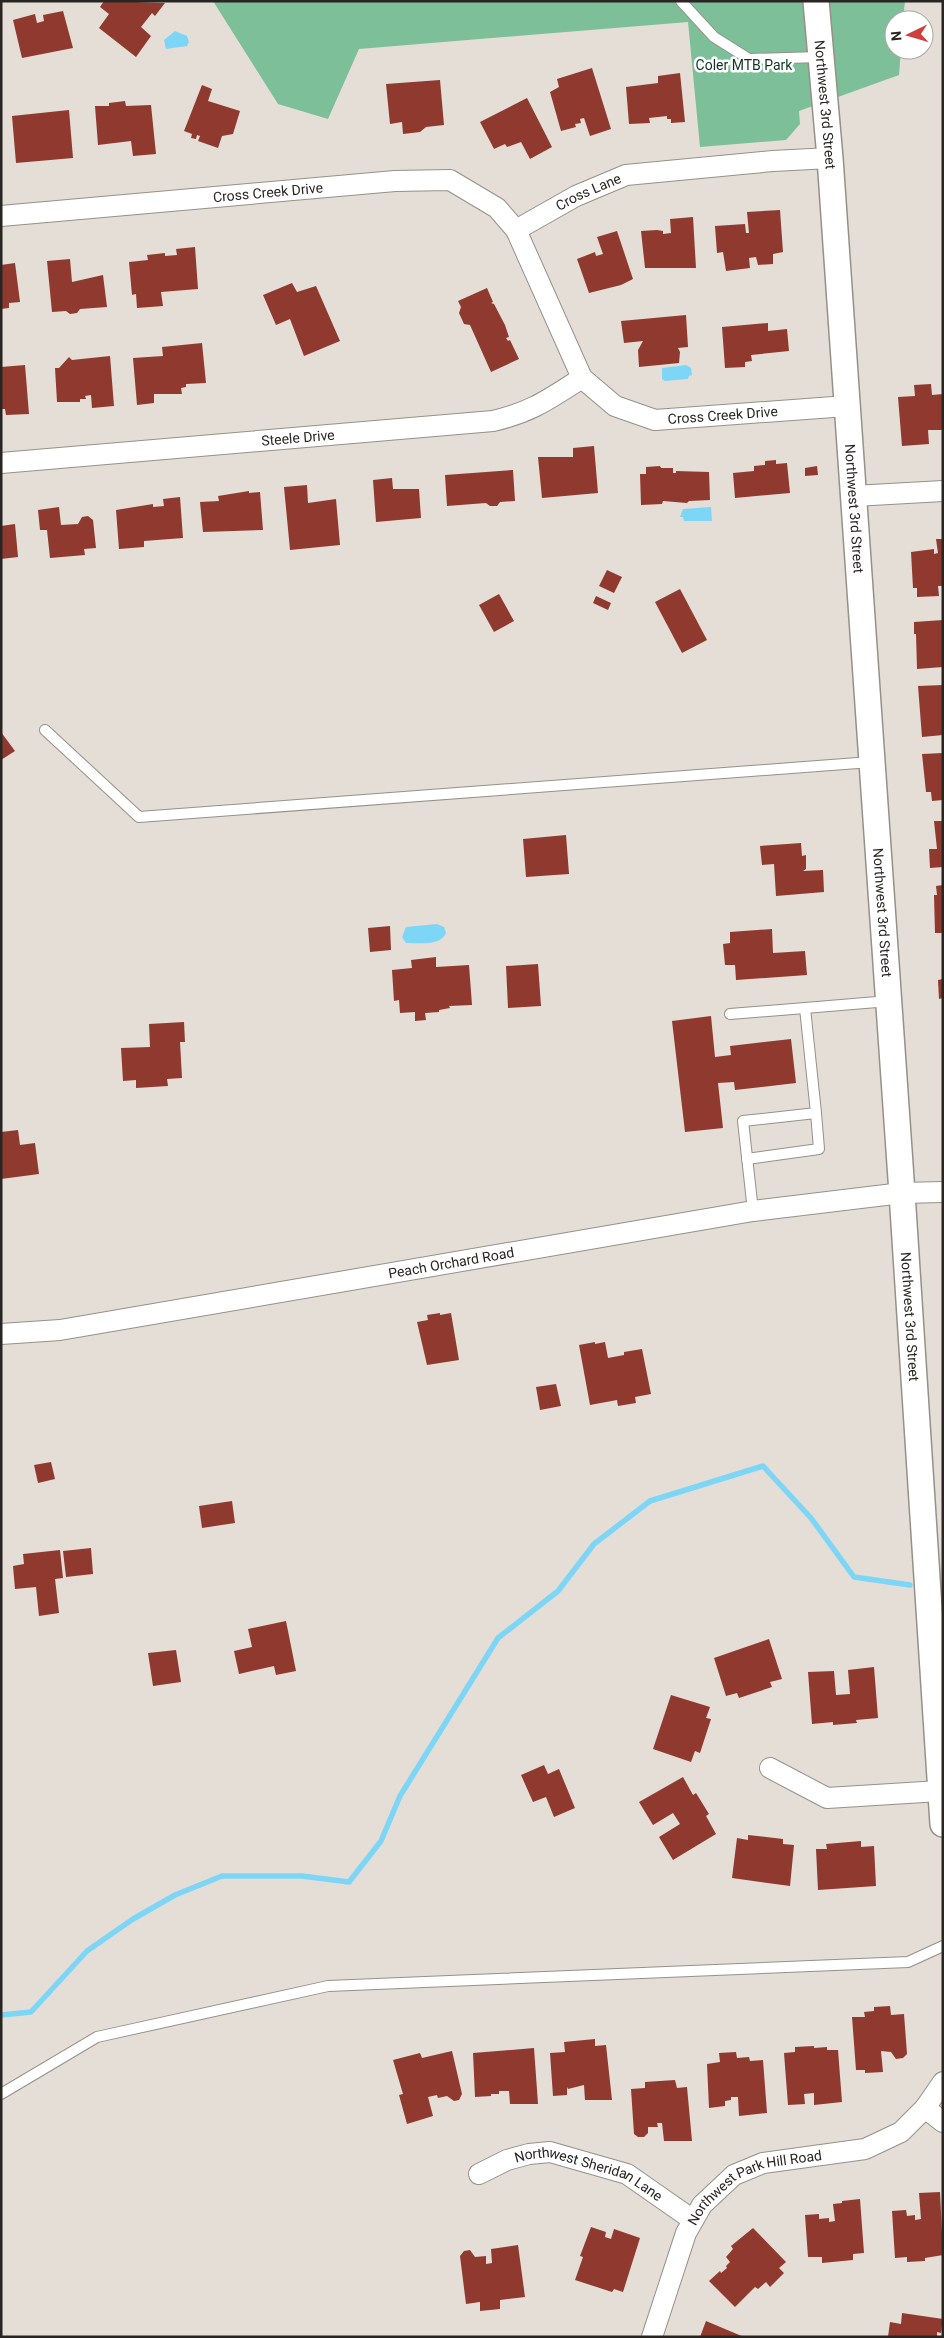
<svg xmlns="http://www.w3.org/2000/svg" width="944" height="2338" font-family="Roboto,sans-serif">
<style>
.green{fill:#7dbf98}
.water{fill:#7ed6f7}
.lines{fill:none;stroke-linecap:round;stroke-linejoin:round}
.stream{stroke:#7ed6f7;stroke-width:5.5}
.building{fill:#90392e}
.service-casing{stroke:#969089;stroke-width:12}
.minor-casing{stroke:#969089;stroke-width:22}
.tertiary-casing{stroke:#969089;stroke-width:28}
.service{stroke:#fff;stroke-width:10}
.minor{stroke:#fff;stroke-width:20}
.tertiary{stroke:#fff;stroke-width:25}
.labels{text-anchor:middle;stroke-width:5;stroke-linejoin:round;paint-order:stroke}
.park-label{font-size:14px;fill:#0c3621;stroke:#fff}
.street-label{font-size:14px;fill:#282523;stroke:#fff}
</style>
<rect width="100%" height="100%" fill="#e4ded7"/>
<polygon class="green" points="213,1 905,1 903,20 894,20 894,50 901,50 899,75 799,111 800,124 786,140 700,147 688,22 359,49 328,119 278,104"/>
<g class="water">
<polygon points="175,31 187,36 189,42 187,46 166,49 164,40"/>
<polygon points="686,365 691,368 692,375 689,376 688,379 665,381 662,379 662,368"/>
<polygon points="711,507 712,521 684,521 683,517 680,517 683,509"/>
<path d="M437,924L444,927L446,933C441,946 419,943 406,943L402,937L406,927Z"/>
</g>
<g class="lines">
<polyline class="stream" points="1,2015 31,2012 87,1951 133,1919 175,1895 222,1876 302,1876 349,1882 381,1841 400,1796 498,1638 558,1591 594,1544 650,1501 763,1466 811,1518 854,1577 910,1585"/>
</g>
<g class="building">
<polygon points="104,1 165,3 155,16 152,13 141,27 151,36 136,57 99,28 109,14 100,7"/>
<polygon points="63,11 73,48 22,58 13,20 35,14 37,23 44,21 43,15"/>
<polygon points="592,68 611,129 590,136 584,118 580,119 581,123 575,124 576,127 561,131 550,92 559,87 557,79"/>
<polygon points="680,73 685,122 671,123 671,119 667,119 667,116 649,118 650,123 629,124 626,87 658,83 658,76"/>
<polygon points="440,80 444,125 426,127 420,132 403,134 402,122 390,124 386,84"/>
<polygon points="202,85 212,89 208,101 240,111 233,134 222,136 218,148 198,141 200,136 197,135 196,139 191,138 192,134 184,131"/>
<polygon points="527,98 552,147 530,159 521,142 507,147 505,144 494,149 480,122"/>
<polygon points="125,101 126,106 151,105 156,154 133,156 131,141 98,145 95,106 109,106 109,103"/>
<polygon points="69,110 73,158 16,163 12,116"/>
<polygon points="780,210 783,252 773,254 773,264 758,265 756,257 749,258 750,268 726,271 723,252 717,253 715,226 745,224 746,233 749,233 747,212"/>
<polygon points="693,217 696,268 645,268 641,231 657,230 663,231 663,234 671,233 670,219"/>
<polygon points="617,231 633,279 621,285 589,293 577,259 595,252 596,256 603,254 597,237"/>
<polygon points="195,247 198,289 161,292 163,306 137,308 136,294 132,295 129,262 148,260 147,255 165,253 165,256 177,255 176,249"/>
<polygon points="70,259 72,282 103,275 107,307 80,309 77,313 70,314 66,311 52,312 47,261"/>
<polygon points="15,263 20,302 9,303 9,308 1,309 1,265"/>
<polygon points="292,283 297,292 316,286 340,341 304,356 290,319 276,325 263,295"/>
<polygon points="487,288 493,302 491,303 494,304 505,325 509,337 506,338 508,341 510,340 519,359 491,372 470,325 464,324 459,313 461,307 458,301"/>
<polygon points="686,315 688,347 678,348 680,352 679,363 639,367 638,350 643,341 624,343 621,321"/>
<polygon points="768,323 768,331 787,329 789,351 751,355 752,361 745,362 745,367 725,368 722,327"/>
<polygon points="202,343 206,383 186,384 186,387 181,388 182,394 154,394 154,403 137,405 133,358 163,356 162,347"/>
<polygon points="110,356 114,406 92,408 91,395 85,396 86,399 80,399 80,402 57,402 55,368 59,368 69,357 72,360"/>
<polygon points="25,365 29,414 6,415 5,409 1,409 1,367"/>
<polygon points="931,384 932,395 943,394 943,430 928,430 929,444 902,446 898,397 915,396 914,385"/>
<polygon points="594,446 598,493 542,498 538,457 573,457 573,448"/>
<polygon points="776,460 776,464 787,463 790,493 735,498 733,473 754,471 754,466 765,465 765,461"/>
<polygon points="660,466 661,468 673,468 673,473 676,473 676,471 709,472 710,500 689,501 687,503 663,501 662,504 641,505 640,474 646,474 646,467"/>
<polygon points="817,466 818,475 805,476 805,468"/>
<polygon points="513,470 515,501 500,502 497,506 490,506 486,503 447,506 445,475"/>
<polygon points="392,478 393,489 419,489 421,518 376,522 373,480"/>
<polygon points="307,485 308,503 336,499 340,545 290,550 284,487"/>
<polygon points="249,491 249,493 260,492 263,530 203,532 200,502 219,501 218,496"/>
<polygon points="180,497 183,538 144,541 144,547 119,549 116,510 153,504 153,507 164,506 163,499"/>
<polygon points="59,507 61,525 78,524 82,517 88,516 93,520 96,548 84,549 85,555 50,558 47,530 40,530 38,510"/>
<polygon points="15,524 18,557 1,559 1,526"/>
<polygon points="936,539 943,539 943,586 938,586 939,596 917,597 917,588 913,588 911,552 934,549 934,554 938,553"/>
<polygon points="607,570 622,577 614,593 599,586"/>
<polygon points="680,589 707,640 682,653 655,602"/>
<polygon points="499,594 514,621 494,632 479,605"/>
<polygon points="596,596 611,603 608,610 593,603"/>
<polygon points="943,620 943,667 917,669 916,634 914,634 914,622"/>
<polygon points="943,685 943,735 922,737 918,686"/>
<polygon points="1,732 15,751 1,760"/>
<polygon points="943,753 943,800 932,801 931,792 926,792 922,754"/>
<polygon points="934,821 943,821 943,867 930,868 929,849 937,849"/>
<polygon points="566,835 569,874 526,877 523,839"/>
<polygon points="801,843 802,856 806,855 806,869 803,871 823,870 824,892 776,896 774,864 762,865 760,846"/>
<polygon points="943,885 943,933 935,933 934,895 937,895 936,886"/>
<polygon points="390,926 391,950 370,952 368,928"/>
<polygon points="772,929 773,953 805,951 807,975 736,980 735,965 725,965 723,944 730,943 730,932"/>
<polygon points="436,957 436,967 469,965 472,1005 449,1006 450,1008 439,1010 439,1012 425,1013 426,1020 415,1021 415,1012 400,1013 399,1000 394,1001 392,970 412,968 411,960"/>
<polygon points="538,964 541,1006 508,1008 506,966"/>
<polygon points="943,979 943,998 939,999 938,980"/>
<polygon points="711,1016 715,1057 731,1055 730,1046 791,1039 796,1083 735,1090 734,1082 718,1083 723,1128 685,1132 672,1021"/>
<polygon points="184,1022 185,1042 180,1042 182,1078 167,1079 168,1086 136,1088 136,1080 123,1081 121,1048 150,1047 149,1024"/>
<polygon points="18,1130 20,1145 35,1143 39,1174 1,1179 1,1132"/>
<polygon points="440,1313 440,1315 451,1313 459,1360 427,1365 417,1322 428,1320 427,1315"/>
<polygon points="595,1342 595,1344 605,1342 608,1358 624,1355 624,1352 642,1349 651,1394 635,1397 636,1403 618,1406 617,1400 590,1405 579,1345"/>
<polygon points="556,1384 561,1406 540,1410 536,1387"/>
<polygon points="51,1462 55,1479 38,1483 34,1465"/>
<polygon points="232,1501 235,1523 202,1528 199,1506"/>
<polygon points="91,1548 93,1574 66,1577 63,1551"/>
<polygon points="60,1550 63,1578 55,1579 59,1613 39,1616 36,1587 15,1589 13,1566 24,1564 23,1554"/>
<polygon points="286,1621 296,1671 276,1675 274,1666 239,1674 234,1651 252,1647 248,1629"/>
<polygon points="769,1639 782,1679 770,1682 772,1687 739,1698 737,1693 726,1696 714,1658"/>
<polygon points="176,1650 181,1682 153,1686 148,1653"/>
<polygon points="874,1667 878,1718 856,1720 857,1723 833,1725 833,1722 812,1724 808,1672 834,1671 836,1695 850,1694 848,1670"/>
<polygon points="671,1695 710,1707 706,1718 711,1719 700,1753 695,1751 691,1762 653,1749"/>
<polygon points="544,1765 548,1774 559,1769 575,1808 554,1817 546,1797 533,1802 521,1775"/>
<polygon points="683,1777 693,1795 696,1793 709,1814 706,1816 716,1834 673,1860 659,1837 680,1824 673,1813 653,1825 639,1802"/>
<polygon points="748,1835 783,1839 783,1844 794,1845 790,1886 732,1878 737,1838 748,1840"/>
<polygon points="861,1841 861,1847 874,1846 876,1886 818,1890 816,1849 827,1849 826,1844"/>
<polygon points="890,2006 891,2015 904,2014 907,2054 903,2058 896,2059 891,2052 881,2051 883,2072 865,2073 865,2070 856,2070 852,2017 865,2017 864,2012 874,2011 874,2007"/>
<polygon points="595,2039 595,2046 606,2045 612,2100 585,2100 584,2085 568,2089 567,2087 567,2095 553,2096 550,2053 565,2052 564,2042"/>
<polygon points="814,2046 814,2048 827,2047 827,2050 838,2050 842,2102 814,2105 814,2093 804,2094 805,2104 788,2105 784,2053 795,2052 795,2047"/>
<polygon points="534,2048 538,2104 510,2104 509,2091 499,2091 499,2094 491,2094 491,2096 475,2097 473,2053"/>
<polygon points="452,2051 462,2094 459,2100 454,2101 447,2096 438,2098 437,2095 428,2097 433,2116 407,2124 399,2095 403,2094 393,2060 420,2053 422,2058"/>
<polygon points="736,2052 737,2058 749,2057 750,2061 763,2060 767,2113 739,2116 738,2097 731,2097 731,2100 725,2101 725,2106 709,2108 707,2064 720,2062 719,2053"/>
<polygon points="675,2080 677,2088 687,2087 692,2141 664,2141 662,2123 657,2123 658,2127 648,2127 648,2133 644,2137 638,2137 634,2134 631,2089 645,2088 645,2082"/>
<polygon points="940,2192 943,2255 925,2258 925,2261 907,2262 907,2257 895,2258 892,2211 906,2210 907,2216 915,2215 915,2220 921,2219 919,2193"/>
<polygon points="860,2199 864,2253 853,2254 853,2260 822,2263 822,2257 808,2257 805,2215 819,2214 819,2219 829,2218 829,2222 835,2221 833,2204 842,2203 842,2201"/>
<polygon points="591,2227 606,2232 605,2237 611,2239 614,2229 640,2238 623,2292 614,2289 612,2292 575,2280 583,2257 580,2256"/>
<polygon points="753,2228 786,2262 779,2268 784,2273 770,2287 766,2282 758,2289 755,2287 735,2307 709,2281 720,2271 721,2273 727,2268 726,2266 730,2262 726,2257 733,2249 731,2246"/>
<polygon points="518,2245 525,2297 500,2300 500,2309 480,2311 480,2302 466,2304 460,2256 464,2251 470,2250 475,2257 486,2256 486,2264 492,2263 491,2249"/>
<polygon points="902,2313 943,2319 941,2333 937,2332 937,2337 888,2337 890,2322 901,2324"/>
<polygon points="706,2321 744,2337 700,2337"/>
</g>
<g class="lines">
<defs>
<g id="service">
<polyline points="681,1 714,37 749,59 820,57"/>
<polyline points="45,730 139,817 871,762"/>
<polyline points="730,1014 805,1008"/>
<polyline points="747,1159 819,1149 816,1113"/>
<polyline points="753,1211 743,1121 816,1113 805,1008 889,1001"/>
<polyline points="1,2094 97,2037 328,1986 908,1962 943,1946"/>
</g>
<g id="minor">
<path id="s1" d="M1,216L395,181L450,180L497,208L516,230L582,378L615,406L655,420L847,406"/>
<path id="s2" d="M516,230L576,196L626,175L773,161L830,158"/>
<path id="s3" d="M1,463L493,421C532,412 549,399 582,378"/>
<polyline points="854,496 943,491"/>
<path id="s4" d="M1,1334L60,1330L753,1211L902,1193L943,1192"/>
<polyline points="770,1768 827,1798 940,1791"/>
<polyline points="925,2108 943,2122"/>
<path id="s5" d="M479,2174L507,2160L529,2154L550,2152L627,2174L693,2220"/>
<path id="s6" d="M652,2337L686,2233L702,2205L734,2175L763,2163L865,2149L901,2132L925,2108L943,2082"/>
</g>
<g id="tertiary">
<path id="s7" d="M816,1L830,158L902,1193L943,1824"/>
</g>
</defs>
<use href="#service" class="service-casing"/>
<use href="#minor" class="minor-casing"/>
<use href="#tertiary" class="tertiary-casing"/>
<use href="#service" class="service"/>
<use href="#minor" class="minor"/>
<use href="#tertiary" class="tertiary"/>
</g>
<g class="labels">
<g class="park-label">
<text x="744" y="70">Coler MTB Park</text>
</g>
<g class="street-label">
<text dy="5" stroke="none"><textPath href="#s7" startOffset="104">Northwest 3rd Street</textPath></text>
<text dy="5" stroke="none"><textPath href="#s1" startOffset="268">Cross Creek Drive</textPath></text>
<text dy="5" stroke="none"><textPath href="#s2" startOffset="82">Cross Lane</textPath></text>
<text dy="5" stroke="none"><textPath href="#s1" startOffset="850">Cross Creek Drive</textPath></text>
<text dy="5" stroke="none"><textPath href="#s3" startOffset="298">Steele Drive</textPath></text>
<text dy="5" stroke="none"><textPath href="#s7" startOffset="509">Northwest 3rd Street</textPath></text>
<text dy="5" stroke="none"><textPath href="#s7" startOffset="914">Northwest 3rd Street</textPath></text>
<text dy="5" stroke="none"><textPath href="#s4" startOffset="456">Peach Orchard Road</textPath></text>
<text dy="5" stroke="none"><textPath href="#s7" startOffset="1319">Northwest 3rd Street</textPath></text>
<text dy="5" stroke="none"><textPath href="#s5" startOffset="118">Northwest Sheridan Lane</textPath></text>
<text dy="5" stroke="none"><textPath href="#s6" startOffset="198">Northwest Park Hill Road</textPath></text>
</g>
</g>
<rect width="944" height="2338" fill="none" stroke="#282523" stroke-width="5"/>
<g transform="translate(909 35) rotate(265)"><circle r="24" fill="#ffffff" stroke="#a9a8a7"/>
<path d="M0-4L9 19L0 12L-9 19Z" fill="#ce403e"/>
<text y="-8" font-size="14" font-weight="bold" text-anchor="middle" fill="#282523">N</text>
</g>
</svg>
